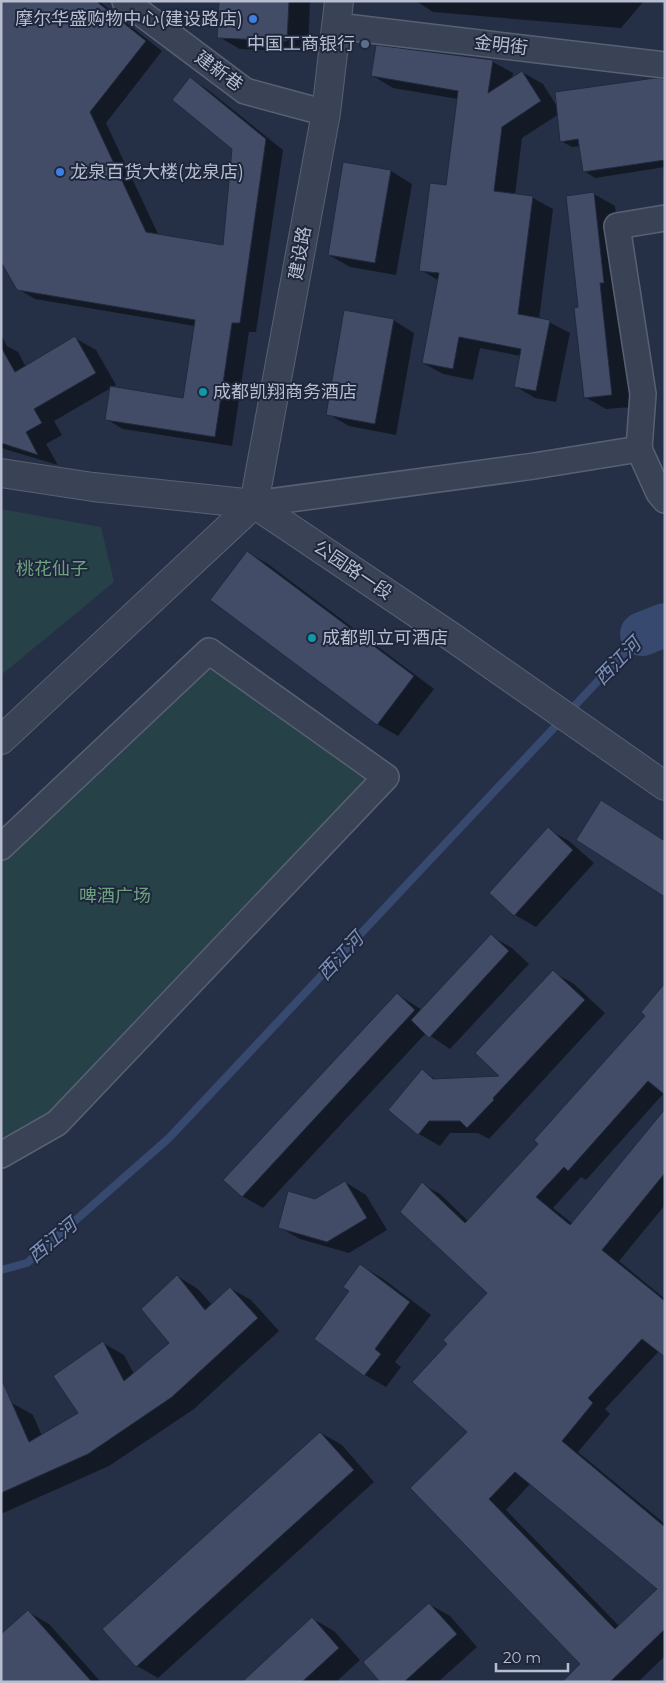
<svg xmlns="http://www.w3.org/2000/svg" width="666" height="1683" font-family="Montserrat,'Noto Sans SC',sans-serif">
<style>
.green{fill:#274148}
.shadow{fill:#0007;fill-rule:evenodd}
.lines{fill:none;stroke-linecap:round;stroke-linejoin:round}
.stream{stroke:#37496f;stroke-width:8}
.river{stroke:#37496f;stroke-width:44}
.building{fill:#424c67;stroke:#20293e;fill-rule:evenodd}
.minor-casing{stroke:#586073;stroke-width:28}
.tertiary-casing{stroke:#586073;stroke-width:30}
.minor{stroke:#3a4356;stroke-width:25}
.tertiary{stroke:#3a4356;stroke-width:28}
.shop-dot{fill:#3f7fe0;stroke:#1e273c;stroke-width:2}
.service-dot{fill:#5c6f8a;stroke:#1e273c;stroke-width:2}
.culture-dot{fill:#0f9aa8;stroke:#1e273c;stroke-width:2}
.labels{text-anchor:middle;stroke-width:4;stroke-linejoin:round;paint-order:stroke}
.poi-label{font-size:18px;fill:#b8becf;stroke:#1e273c;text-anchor:start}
.street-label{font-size:18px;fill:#b8becf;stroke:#1e273c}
.park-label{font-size:18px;fill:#6da27e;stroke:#1e273c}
.water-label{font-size:19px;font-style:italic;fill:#7c90b9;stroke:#1e273c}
</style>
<rect width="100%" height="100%" fill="#253047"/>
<g class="green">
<polygon points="1,509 101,527 114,582 1,675"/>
<polygon points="209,651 386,777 57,1123 1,1155 1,847"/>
</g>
<g class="shadow">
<polygon points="1,1 99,1 162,51 106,123 159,236 224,247 233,148 190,79 207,89 283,150 256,332 249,332 232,446 123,429 106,419 111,388 54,421 62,435 46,444 58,465 1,448 1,335 7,346 18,352 26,367 75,338 96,350 116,385 111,388 184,399 195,326 35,299 18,289"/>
<polygon points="220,1 310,1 308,52 240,49 219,37"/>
<polygon points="416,1 644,1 621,28 433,12"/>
<polygon points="493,62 513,73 512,79 522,72 543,84 558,108 665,80 665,167 595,178 584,171 580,146 572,147 561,141 559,114 522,138 515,195 533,198 553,209 539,320 549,322 570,333 556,402 535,398 515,386 521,356 480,348 473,380 443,374 423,363 439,281 421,270 447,186 458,99 393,88 373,76"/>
<polygon points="391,171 412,184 396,275 350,267 329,255"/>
<polygon points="594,194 615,206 624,294 632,407 606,409 585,397 579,308"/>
<polygon points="393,320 414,333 396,435 349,426 328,414"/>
<polygon points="247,552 268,564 434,689 398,736 377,724 212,600"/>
<polygon points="548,829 569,841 594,863 536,927 515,915 491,893"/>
<polygon points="491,936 512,948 529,964 450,1049 426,1033 263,1208 242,1196 397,994 422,1010"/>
<polygon points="553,972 574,984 605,1013 489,1139 478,1133 450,1133 440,1146 419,1134 422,1071 437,1080 502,1077"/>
<path d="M665,985L664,1093L586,1180L581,1177L553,1208L573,1224L665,1111V1205L619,1261L665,1299V1356L659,1351L605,1409L610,1414L578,1452L665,1524V1656L638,1682H563L582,1664L412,1488L469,1432L449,1344L489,1293L422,1184L440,1194L468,1221L540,1144L647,1016ZM531,1483L659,1589L620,1627L506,1510Z"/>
<polygon points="345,1182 366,1195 387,1230 349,1253 300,1239 279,1227 315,1200"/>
<polygon points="361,1266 382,1278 431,1315 395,1362 401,1367 386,1387 365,1375 315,1338 351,1291"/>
<polygon points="177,1276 198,1289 212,1305 230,1288 251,1300 279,1331 194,1409 109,1466 1,1514 1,1408 12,1403 33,1415 42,1436 80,1414 103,1343 124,1355 134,1374 170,1343"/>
<polygon points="321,1433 342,1445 374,1482 158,1678 137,1666 104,1630"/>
<polygon points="429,1604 450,1616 477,1647 438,1682 382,1682"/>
<polygon points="28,1612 49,1624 101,1682 1,1682"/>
<polygon points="313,1619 334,1631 360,1660 336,1682 244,1682"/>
</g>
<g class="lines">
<polyline class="stream" points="1,1270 27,1263 169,1138 642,634"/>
<polyline class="river" points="642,634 665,625"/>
</g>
<g class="building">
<polygon points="1,1 96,1 146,41 90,112 146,232 223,245 232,149 172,100 190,77 266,139 240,323 232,323 215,437 105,420 110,386 183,398 195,320 17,290 1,262"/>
<polygon points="219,1 289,1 287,41 217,38"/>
<polygon points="376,45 493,60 488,93 522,71 541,101 502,127 494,191 533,196 518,314 550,320 536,391 514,387 521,349 459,337 453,369 422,363 439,273 419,271 430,183 446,185 458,91 371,76"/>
<polygon points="655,78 665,79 665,160 583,172 578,139 560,142 555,92"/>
<polygon points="343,162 391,170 375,263 328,255"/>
<polygon points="594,192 604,283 600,283 612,395 584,398 574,308 578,307 566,196"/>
<polygon points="344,310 394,319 375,424 326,415"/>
<polygon points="75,336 96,373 34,409 42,423 26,432 38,455 1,443 1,347 15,372"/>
<polygon points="247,551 414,676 377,725 210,600"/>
<polygon points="601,800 665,841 665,897 576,840"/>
<polygon points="548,827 573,850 514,916 489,893"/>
<polygon points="491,934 509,951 429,1038 411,1020"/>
<polygon points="553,970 585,1000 493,1098 494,1100 467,1128 460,1121 429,1121 418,1135 388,1110 422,1069 433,1079 499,1076 475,1053"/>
<path d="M665,983V1095L648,1081L568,1171L564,1167L536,1197L570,1225L665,1109V1173L602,1250L665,1301V1357L642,1339L588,1398L593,1403L562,1441L665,1527V1629L610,1682H562L580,1664L410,1488L467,1432L412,1382L447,1344L443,1340L487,1293L400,1212L422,1182L465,1223L538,1144L534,1140L645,1016L641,1012ZM515,1472L657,1589L615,1629L489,1499Z"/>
<polygon points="397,993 415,1010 242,1197 223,1180"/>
<polygon points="345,1181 367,1218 327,1242 278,1228 288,1191 315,1199"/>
<polygon points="360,1264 410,1302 375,1349 381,1354 364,1376 314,1339 349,1291 343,1287"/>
<polygon points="177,1275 205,1310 230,1287 258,1318 172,1397 88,1454 1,1493 1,1378 29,1442 78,1413 53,1376 103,1341 124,1381 169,1343 141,1309"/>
<polygon points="320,1432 354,1470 136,1667 102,1629"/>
<polygon points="429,1603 457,1634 404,1682 380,1682 363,1662"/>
<polygon points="28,1610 92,1682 1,1682 1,1634"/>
<polygon points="312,1617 339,1648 302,1682 242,1682"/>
</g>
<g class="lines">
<defs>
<g id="minor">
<polyline points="125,1 245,91 326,113"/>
<polyline points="337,26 665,65"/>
<polyline points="665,218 617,226 643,394 639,449 659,493 665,500"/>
<polyline points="254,504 534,466 639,449"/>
<polyline points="1,847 209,651 386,777 57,1123 1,1155"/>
</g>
<g id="tertiary">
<polyline points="1,473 93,487 254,504 452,637 665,786"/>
<polyline points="254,504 326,113 339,1"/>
<polyline points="1,740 254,504"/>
</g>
</defs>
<use href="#minor" class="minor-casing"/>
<use href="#tertiary" class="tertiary-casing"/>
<use href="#minor" class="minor"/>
<use href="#tertiary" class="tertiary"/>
</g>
<g class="shop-dot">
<circle cx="253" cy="19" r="5"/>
<circle cx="60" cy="172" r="5"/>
</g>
<circle class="service-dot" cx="365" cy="44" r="5"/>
<g class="culture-dot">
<circle cx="203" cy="392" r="5"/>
<circle cx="312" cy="638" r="5"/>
</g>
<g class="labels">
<g class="poi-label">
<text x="243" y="25" text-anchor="end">摩尔华盛购物中心(建设路店)</text>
<text x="355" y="50" text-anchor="end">中国工商银行</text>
<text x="70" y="178">龙泉百货大楼(龙泉店)</text>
<text x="213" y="398">成都凯翔商务酒店</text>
<text x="322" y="644">成都凯立可酒店</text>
</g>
<g class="street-label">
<text transform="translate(501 45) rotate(7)" y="6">金明街</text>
<text transform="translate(219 71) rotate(36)" y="6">建新巷</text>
<text transform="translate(300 253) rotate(-80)" y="6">建设路</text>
<text transform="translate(353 570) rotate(34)" y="6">公园路一段</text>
</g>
<g class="park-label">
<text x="52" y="575">桃花仙子</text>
<text x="115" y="902">啤酒广场</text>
</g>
<g class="water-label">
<text transform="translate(617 661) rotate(-46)" y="7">西江河</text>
<text transform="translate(340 956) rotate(-47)" y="7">西江河</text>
<text transform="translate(52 1240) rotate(-40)" y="7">西江河</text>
</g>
</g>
<rect width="666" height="1683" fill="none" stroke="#b8becf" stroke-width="5"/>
<path d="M496 1663v8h72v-8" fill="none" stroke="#b8becf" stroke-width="2.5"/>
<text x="503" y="1663" font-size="15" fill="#b8becf" stroke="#1e273c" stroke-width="4" paint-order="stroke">20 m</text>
</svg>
